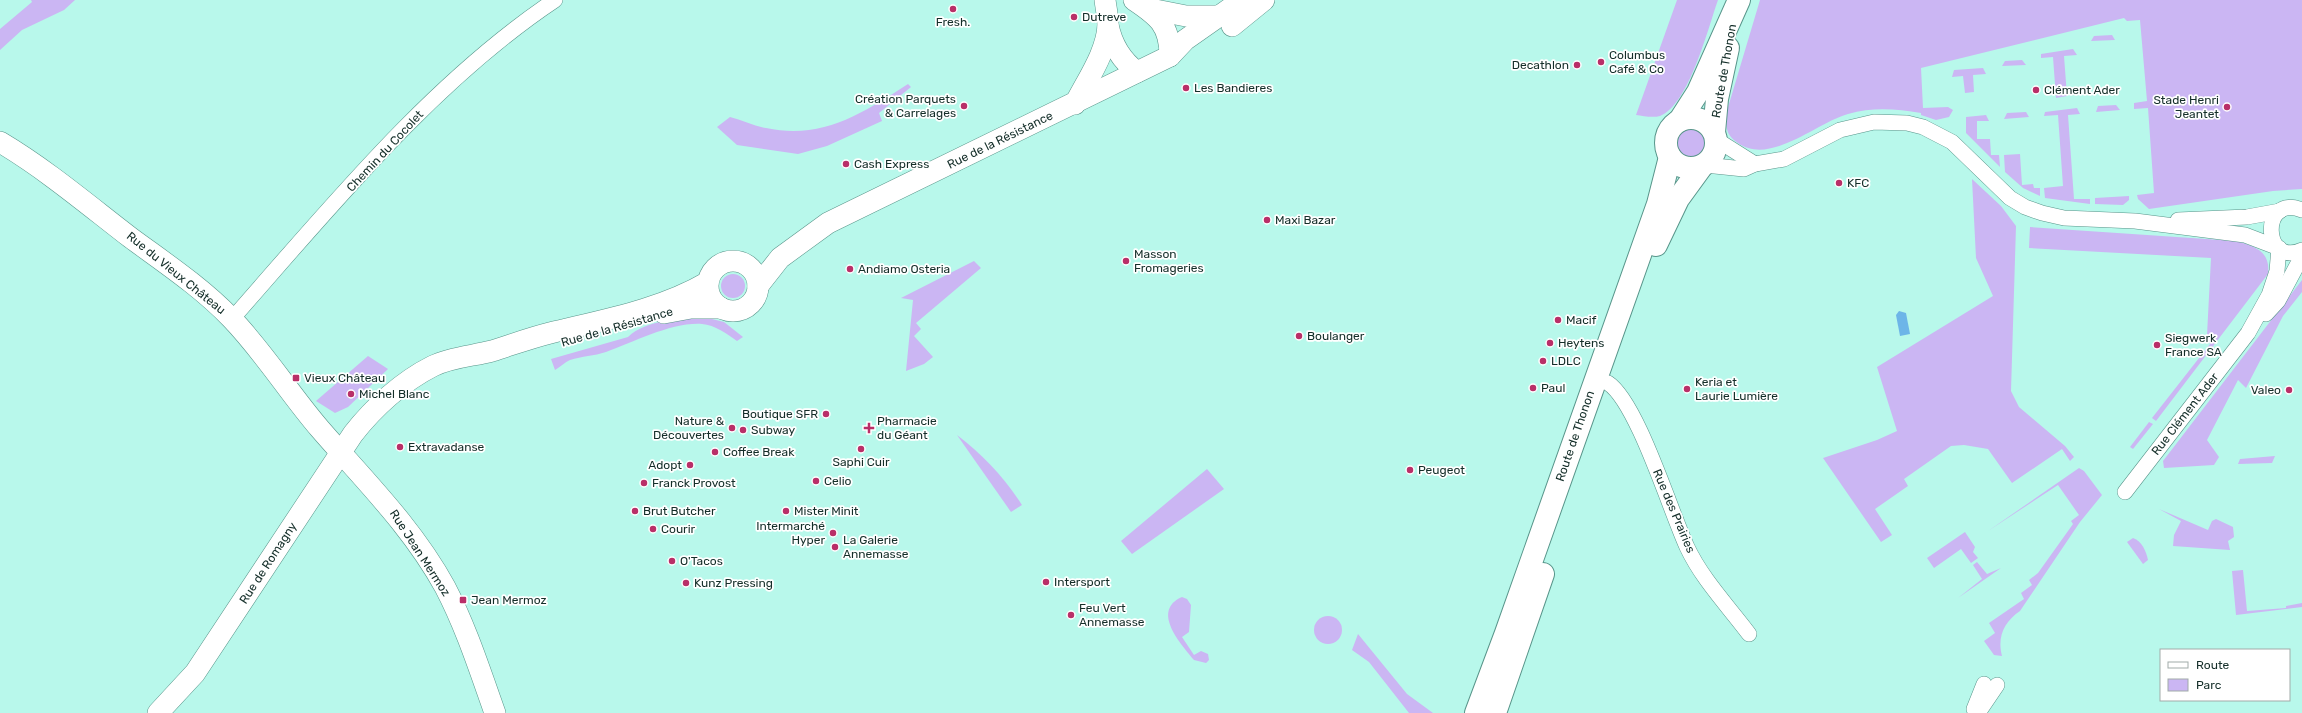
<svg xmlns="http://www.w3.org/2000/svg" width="2302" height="713" font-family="Rubik,sans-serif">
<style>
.green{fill:#cbb6f3}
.water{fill:#6db5e8}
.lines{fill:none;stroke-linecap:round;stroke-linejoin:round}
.street-casing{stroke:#58958a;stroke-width:16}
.secondary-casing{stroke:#58958a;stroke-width:22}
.primary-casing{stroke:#58958a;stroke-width:24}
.street{stroke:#fff;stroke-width:15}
.secondary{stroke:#fff;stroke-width:21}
.primary{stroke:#fff;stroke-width:22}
.poi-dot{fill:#b92f68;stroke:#fff;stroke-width:1.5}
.labels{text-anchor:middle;stroke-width:3.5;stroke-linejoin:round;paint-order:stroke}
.poi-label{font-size:12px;fill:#142e29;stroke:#fff;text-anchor:start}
.street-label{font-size:12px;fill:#142e29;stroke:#fff}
</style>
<rect width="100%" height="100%" fill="#b8f8eb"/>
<g class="green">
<polygon points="31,0 75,0 64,10 22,30 0,50 0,29 32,2"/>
<path d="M1677,0H1718C1708,28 1689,105 1660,116C1653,118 1643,116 1636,115Z"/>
<path d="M1760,0H2302V189L2273,191L2149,209L2138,199L2137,195L2154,193L2148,108L2134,109V103L2147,101L2140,20L2127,21L2124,18L1921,68L1923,108L1948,107L1953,110L1949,117L1936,120L1921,115V113C1896,109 1873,107 1848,114C1816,123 1770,166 1738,143C1726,135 1726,128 1726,114Z"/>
<polygon points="2112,35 2115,40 2091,41 2094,36"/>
<polygon points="2073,49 2077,55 2064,56 2067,96 2056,98 2053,57 2041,58 2041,54"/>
<polygon points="2022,60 2026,65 2002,66 2005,61"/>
<polygon points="1983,68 1986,74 1973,75 1974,92 1965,93 1963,76 1952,77 1954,70"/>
<path d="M908,84L911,87L879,113L882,121L827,146L798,154L737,145L717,127L730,117C742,120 754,126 766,128C823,140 863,113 908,84Z"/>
<polygon points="2116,105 2120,110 2096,112 2098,106"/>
<polygon points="2077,108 2080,114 2068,115 2074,199 2090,199 2090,204 2045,198 2044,188 2063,186 2058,115 2044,116 2045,112"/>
<polygon points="2026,112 2029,117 2004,119 2007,113"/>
<polygon points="1986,115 1989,121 1977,121 1977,139 1990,139 1991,155 1999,155 2000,167 1966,133 1966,117"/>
<circle cx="1691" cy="143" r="14"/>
<polygon points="2020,154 2022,185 2033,184 2034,188 2040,188 2040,196 2023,188 2005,172 2004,155"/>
<polygon points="1972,179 2001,206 2016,226 2011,391 2019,407 2065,446 2074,457 2070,461 2062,449 2012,483 1988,449 1964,445 1951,446 1904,479 1908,486 1875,509 1892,535 1881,542 1823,458 1877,440 1897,431 1877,367 1993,296 1976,258"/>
<polygon points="2129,196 2129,200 2123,205 2095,204 2095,198"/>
<path d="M2030,227L2236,241C2254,246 2271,251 2268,274L2156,421L2152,418L2210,344L2207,335L2211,258L2029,248Z"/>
<polygon points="974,261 981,268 916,323 921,329 914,336 933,357 924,364 906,371 913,300 901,298"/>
<circle cx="733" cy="286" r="12"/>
<polygon points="2302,280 2302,292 2283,316 2246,388 2238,380 2207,440 2219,457 2214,465 2164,468 2163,461"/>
<path d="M704,317L724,322L743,337L737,341C727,334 715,325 702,324C672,322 634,342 606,352C594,356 582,356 570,360C565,362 560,367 555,370L551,359L628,337C647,319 679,320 704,317Z"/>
<polygon points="368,356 388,369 348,407 335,413 316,401"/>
<polygon points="2149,422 2153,424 2133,449 2130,447"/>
<path d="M957,435C983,455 1004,477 1022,505L1011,512Z"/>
<polygon points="2275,456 2272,463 2238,464 2240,459"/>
<path d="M2079,468L2084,471L2102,495L2080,522L2020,611C2004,622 1997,637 2002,656L1994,655L1984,641L1995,633L1989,623L2024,599L2021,593L2032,585L2029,580L2038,573L2073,524L2071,521L2079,515L2058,485L1988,531Z"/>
<polygon points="1207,469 1224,489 1132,554 1121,541"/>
<polygon points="2159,509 2208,530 2212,521 2216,519 2233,527 2234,537 2228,541 2230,550 2173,546 2174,535 2181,521"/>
<polygon points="1965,532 1975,547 1973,552 1978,558 1971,563 1961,549 1934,568 1927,558"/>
<path d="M2133,538C2142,541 2146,551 2148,560L2143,564L2127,542Z"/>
<polygon points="1977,562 1987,574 2001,568 1958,598 1982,579 1973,565"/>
<polygon points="2243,570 2247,611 2286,608 2286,606 2302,603 2302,607 2236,615 2232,571"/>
<path d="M1182,597L1187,599L1191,605L1189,632L1182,637L1194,655L1201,651L1208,654L1209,660L1206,663L1194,660C1182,645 1150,611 1182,597Z"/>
<circle cx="1328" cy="630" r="14"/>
<polygon points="1358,634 1407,694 1433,713 1409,713 1369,662 1352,650"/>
</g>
<polygon class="water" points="1899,311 1906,313 1910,334 1900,336 1896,315"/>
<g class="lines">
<defs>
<g id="street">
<polyline points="1717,140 1755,164"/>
<polyline points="1705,165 1744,169 1755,164 1784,159 1840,130 1874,122 1907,123 1923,127 1952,142 2010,198 2025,207 2042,213 2064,218 2135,221 2245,235 2279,248 2277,271 2269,295 2248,333 2125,492"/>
<path d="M2302,210C2260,193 2262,268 2302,250"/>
<polyline points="2178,220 2247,217 2280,211"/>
<polyline points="2266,314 2278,301 2302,256"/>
<path d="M232,319C329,209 432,82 555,0"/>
<path d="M1608,383C1637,402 1670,510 1687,547C1702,579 1728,606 1749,634"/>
<polyline points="1974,709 1984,684"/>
<polyline points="1978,713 1997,685"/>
</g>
<g id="secondary">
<path d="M1134,0C1158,16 1170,25 1170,56"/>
<polyline points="1150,9 1186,16 1223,16"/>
<path d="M1108,25C1112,45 1121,60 1137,72"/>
<polyline points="1232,26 1264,0"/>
<path d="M1075,104C1087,80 1107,52 1108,25C1108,17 1106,8 1105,0"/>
<path d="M0,142C47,170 88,205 131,238C165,263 201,287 231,318C264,352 289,393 320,429C365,481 412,527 445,587C466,627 480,671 495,713"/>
<circle cx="733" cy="286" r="25"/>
<polyline points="758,286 780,258 828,223 1170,56 1185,40 1242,0"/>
<polyline points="664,313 691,308 721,308"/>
<path d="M158,713L195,673L353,434C374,407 403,381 433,366C451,357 473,356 492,351C511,345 530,338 550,333C603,320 660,310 708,282"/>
</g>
<g id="primary">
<circle cx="1691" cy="143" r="25"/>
<polyline points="1680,120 1698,92 1739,0"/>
<polyline points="1714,132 1717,99 1728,48"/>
<polyline points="1656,245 1678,199 1702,166"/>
<polyline points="1476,713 1506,633 1658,204 1670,157"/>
<polyline points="1495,713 1543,574"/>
</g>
</defs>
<use href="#street" class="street-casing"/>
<use href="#secondary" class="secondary-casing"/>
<use href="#primary" class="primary-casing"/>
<use href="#street" class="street"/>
<use href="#secondary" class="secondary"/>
<use href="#primary" class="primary"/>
</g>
<g class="poi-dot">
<circle cx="953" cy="9" r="4"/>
<circle cx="1074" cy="17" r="4"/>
<circle cx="1601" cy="62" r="4"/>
<circle cx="1577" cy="65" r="4"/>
<circle cx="1186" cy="88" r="4"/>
<circle cx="2036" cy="90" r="4"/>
<circle cx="964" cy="106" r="4"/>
<circle cx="2227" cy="107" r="4"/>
<circle cx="846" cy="164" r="4"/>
<circle cx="1839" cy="183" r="4"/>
<circle cx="1267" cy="220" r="4"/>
<circle cx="1126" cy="261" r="4"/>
<circle cx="850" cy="269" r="4"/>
<circle cx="1558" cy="320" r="4"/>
<circle cx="1299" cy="336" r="4"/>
<circle cx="1550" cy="343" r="4"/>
<circle cx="2157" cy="345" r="4"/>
<circle cx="1543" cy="361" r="4"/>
<rect x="292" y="374" width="8" height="8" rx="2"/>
<circle cx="1533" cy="388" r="4"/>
<circle cx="1687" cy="389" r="4"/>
<circle cx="2289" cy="390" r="4"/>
<circle cx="351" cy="394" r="4"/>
<circle cx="826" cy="414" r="4"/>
<circle cx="732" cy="428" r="4"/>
<path d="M867 422h4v4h4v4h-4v4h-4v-4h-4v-4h4z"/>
<circle cx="743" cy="430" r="4"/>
<circle cx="400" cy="447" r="4"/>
<circle cx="861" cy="449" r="4"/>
<circle cx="715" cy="452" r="4"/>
<circle cx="690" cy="465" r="4"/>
<circle cx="1410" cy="470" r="4"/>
<circle cx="816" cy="481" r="4"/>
<circle cx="644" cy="483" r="4"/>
<circle cx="635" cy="511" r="4"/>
<circle cx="786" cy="511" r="4"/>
<circle cx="653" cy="529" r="4"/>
<circle cx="833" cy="533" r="4"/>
<circle cx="835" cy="547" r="4"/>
<circle cx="672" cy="561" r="4"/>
<circle cx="1046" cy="582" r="4"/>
<circle cx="686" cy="583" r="4"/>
<rect x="459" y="596" width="8" height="8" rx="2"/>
<circle cx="1071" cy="615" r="4"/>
</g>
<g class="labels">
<g class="poi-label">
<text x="1082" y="21">Dutreve</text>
<text x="953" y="26" text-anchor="middle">Fresh.</text>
<text x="1609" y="59">Columbus<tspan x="1609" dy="14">Café &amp; Co</tspan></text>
<text x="1569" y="69" text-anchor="end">Decathlon</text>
<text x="1194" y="92">Les Bandieres</text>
<text x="2044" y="94">Clément Ader</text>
<text x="956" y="103" text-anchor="end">Création Parquets<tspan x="956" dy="14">&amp; Carrelages</tspan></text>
<text x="2219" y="104" text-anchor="end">Stade Henri<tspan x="2219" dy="14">Jeantet</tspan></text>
<text x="854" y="168">Cash Express</text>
<text x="1847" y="187">KFC</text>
<text x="1275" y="224">Maxi Bazar</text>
<text x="1134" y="258">Masson<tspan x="1134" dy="14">Fromageries</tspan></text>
<text x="858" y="273">Andiamo Osteria</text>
<text x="1566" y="324">Macif</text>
<text x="1307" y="340">Boulanger</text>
<text x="2165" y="342">Siegwerk<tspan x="2165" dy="14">France SA</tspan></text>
<text x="1558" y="347">Heytens</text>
<text x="1551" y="365">LDLC</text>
<text x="304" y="382">Vieux Château</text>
<text x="1695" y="386">Keria et<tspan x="1695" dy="14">Laurie Lumière</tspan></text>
<text x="1541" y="392">Paul</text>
<text x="2281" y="394" text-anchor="end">Valeo</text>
<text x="359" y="398">Michel Blanc</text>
<text x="818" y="418" text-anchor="end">Boutique SFR</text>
<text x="724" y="425" text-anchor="end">Nature &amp;<tspan x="724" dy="14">Découvertes</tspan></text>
<text x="877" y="425">Pharmacie<tspan x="877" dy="14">du Géant</tspan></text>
<text x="751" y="434">Subway</text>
<text x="408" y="451">Extravadanse</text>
<text x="723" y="456">Coffee Break</text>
<text x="861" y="466" text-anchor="middle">Saphi Cuir</text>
<text x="682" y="469" text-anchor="end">Adopt</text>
<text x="1418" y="474">Peugeot</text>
<text x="824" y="485">Celio</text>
<text x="652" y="487">Franck Provost</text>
<text x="643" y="515">Brut Butcher</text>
<text x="794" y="515">Mister Minit</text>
<text x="825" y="530" text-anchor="end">Intermarché<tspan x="825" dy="14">Hyper</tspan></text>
<text x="661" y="533">Courir</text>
<text x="843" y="544">La Galerie<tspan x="843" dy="14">Annemasse</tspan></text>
<text x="680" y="565">O'Tacos</text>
<text x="1054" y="586">Intersport</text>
<text x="694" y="587">Kunz Pressing</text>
<text x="471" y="604">Jean Mermoz</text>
<text x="1079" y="612">Feu Vert<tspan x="1079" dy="14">Annemasse</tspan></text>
</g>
<g class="street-label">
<text transform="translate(1724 71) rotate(-80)" y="4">Route de Thonon</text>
<text transform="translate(1000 140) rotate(-26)" y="4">Rue de la Résistance</text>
<text transform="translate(385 151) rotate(-47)" y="4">Chemin du Cocolet</text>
<text transform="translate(176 273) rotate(39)" y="4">Rue du Vieux Château</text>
<text transform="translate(617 327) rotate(-16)" y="4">Rue de la Résistance</text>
<text transform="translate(2185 414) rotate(-52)" y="4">Rue Clément Ader</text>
<text transform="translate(1575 436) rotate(-71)" y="4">Route de Thonon</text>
<text transform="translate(1674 511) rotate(67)" y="4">Rue des Prairies</text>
<text transform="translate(420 553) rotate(57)" y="4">Rue Jean Mermoz</text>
<text transform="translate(268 563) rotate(-57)" y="4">Rue de Romagny</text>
</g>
</g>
<rect x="2160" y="649" width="130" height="52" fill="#ffffff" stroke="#a1aba9"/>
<rect x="2168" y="662" width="20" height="6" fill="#ffffff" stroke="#a1aba9"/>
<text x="2196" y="669" font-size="12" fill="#142e29">Route</text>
<rect x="2168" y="679" width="20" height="12" fill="#cbb6f3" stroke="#a1aba9"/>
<text x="2196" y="689" font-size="12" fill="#142e29">Parc</text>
</svg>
